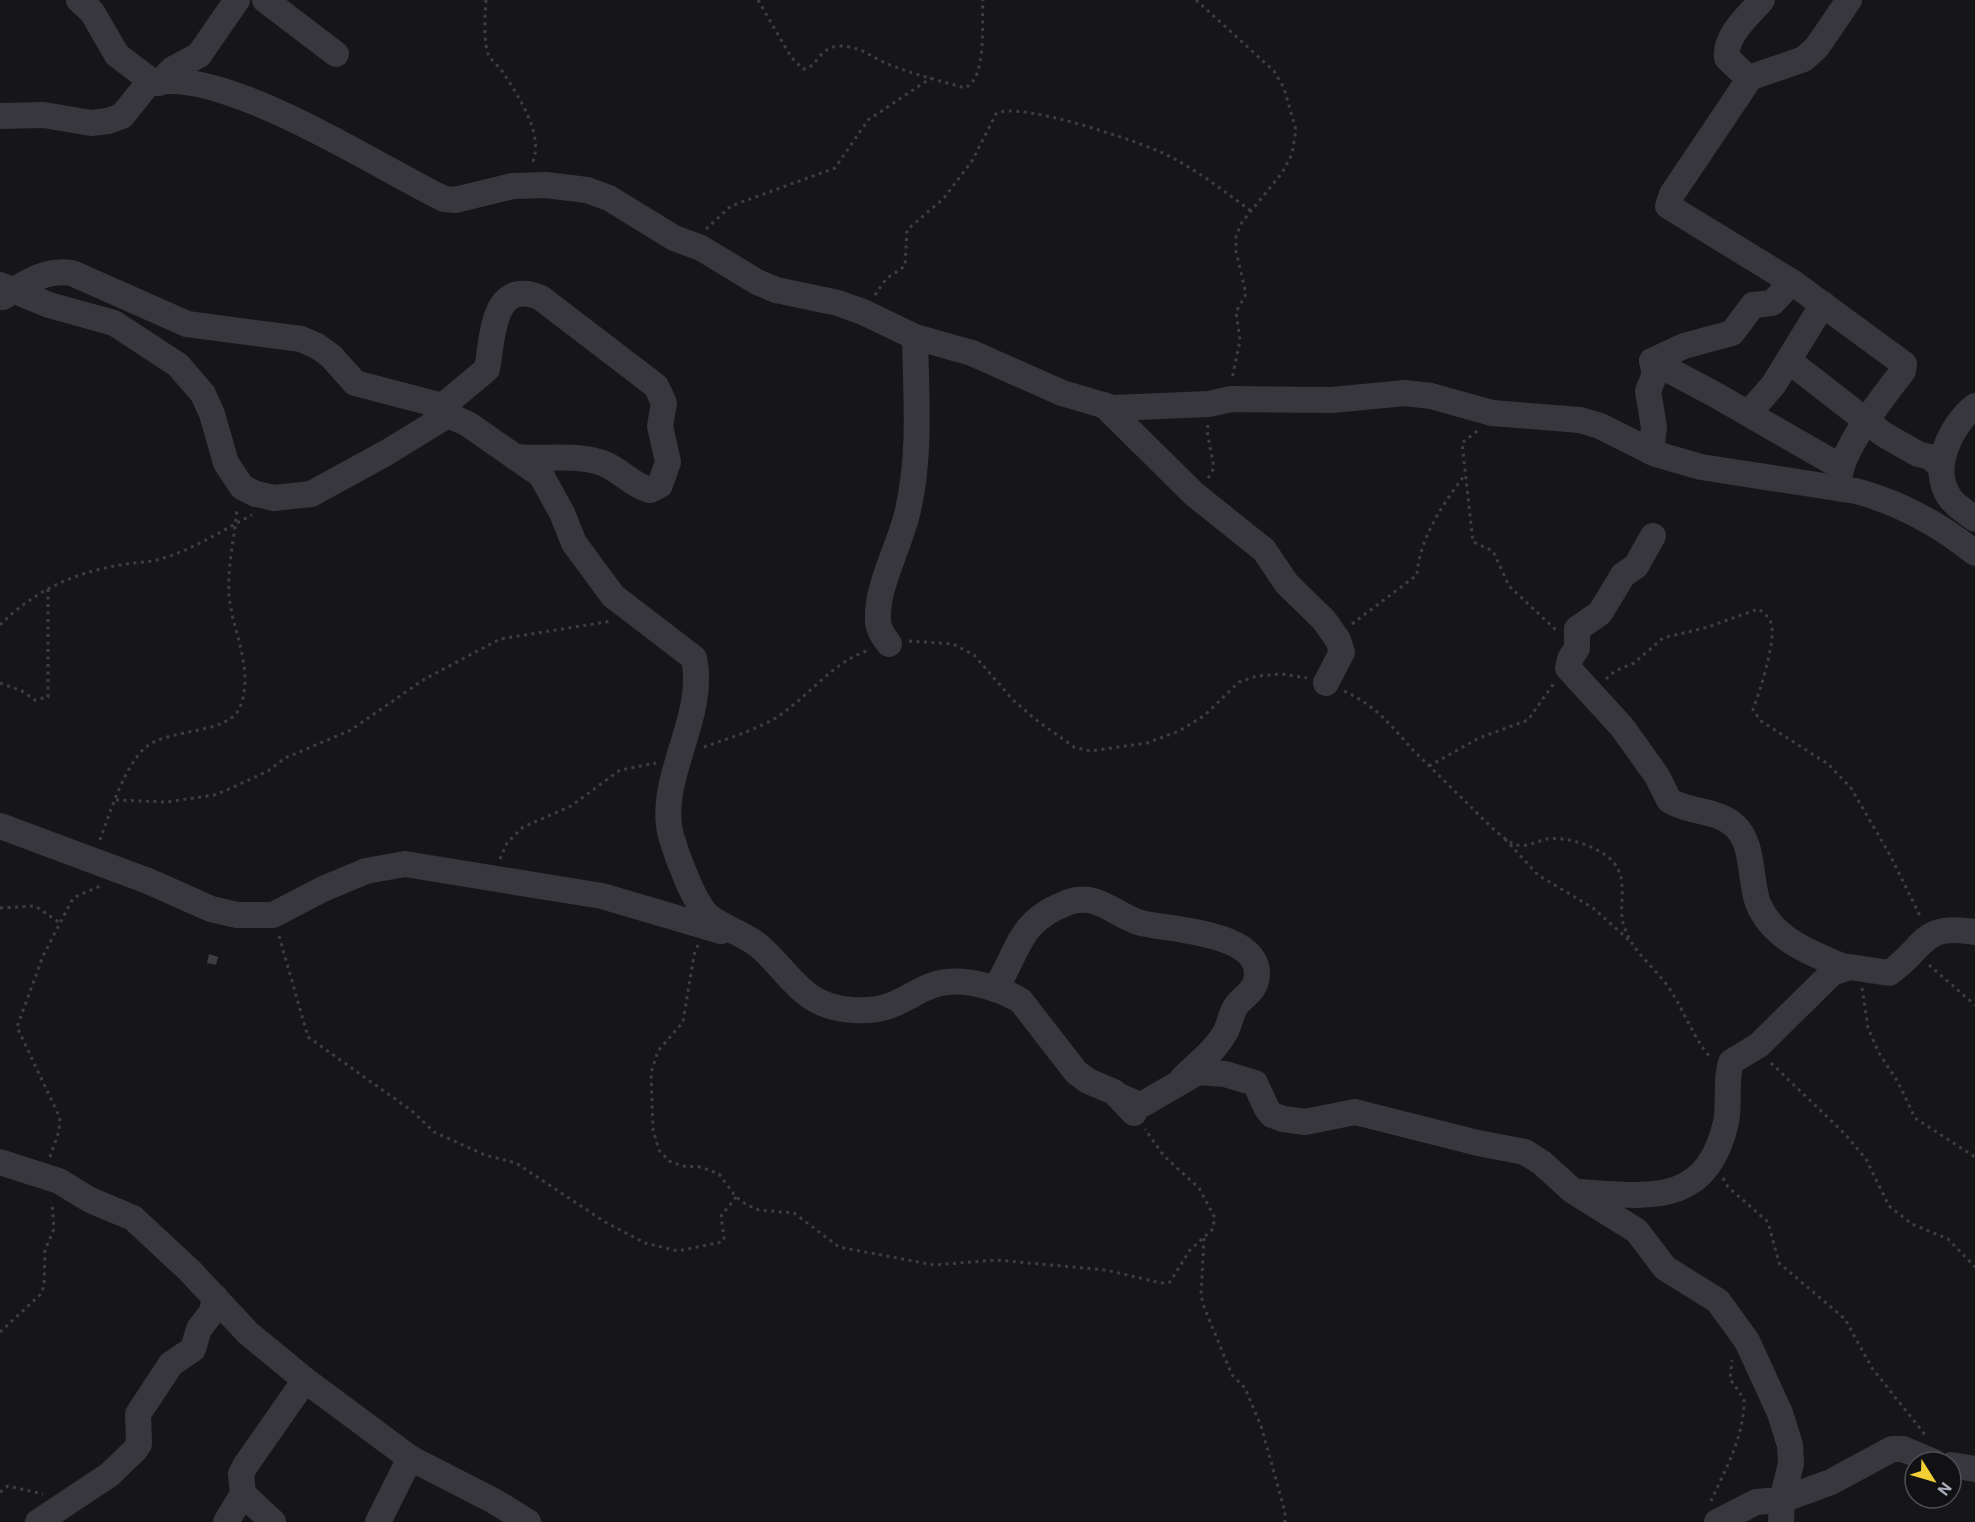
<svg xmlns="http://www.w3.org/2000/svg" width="1975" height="1522" font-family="Roboto,sans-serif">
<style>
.building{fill:#3e3e42}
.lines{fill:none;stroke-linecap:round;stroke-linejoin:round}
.path{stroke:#3d3e44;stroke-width:3;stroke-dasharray:3 4.5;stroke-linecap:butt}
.minor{stroke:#37373d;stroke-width:26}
</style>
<rect width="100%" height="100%" fill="#161618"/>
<polygon class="building" points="209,954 218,957 216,965 207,963"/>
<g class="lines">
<g class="path">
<path d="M486,0C485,12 483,45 489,56C493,62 500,67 504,74C519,97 545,136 532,164"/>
<path d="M758,0L791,57L803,69C818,68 818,46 841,46C861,46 875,60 893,66C916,75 941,81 965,88C988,77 981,22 983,0"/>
<polyline points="1196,0 1274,71 1284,88 1296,130 1292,154 1282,173 1242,222 1236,236 1236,251 1246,294 1236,312 1240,340 1232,379"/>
<polyline points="706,229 731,206 835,168 868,120 931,78"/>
<path d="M875,295L886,279L905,266L907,230L944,198L972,161L996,114C1015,99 1144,143 1167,155C1197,170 1224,191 1251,211"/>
<polyline points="1477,431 1462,443 1473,542 1493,551 1509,586 1556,630"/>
<polyline points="1208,478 1214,468 1207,431 1208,425"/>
<path d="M1352,624L1417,575C1419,539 1443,504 1464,476"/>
<path d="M0,625C34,591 73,573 120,565C132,562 145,563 157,560C191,551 221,531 252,515"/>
<polyline points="909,641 953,644 974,655 1013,700 1035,719 1074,747 1090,751 1147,743 1179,731 1205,715 1239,682 1257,676 1282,674 1307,678"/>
<path d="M1606,679L1615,671L1634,663L1663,638L1708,627L1758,609C1765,613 1771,619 1772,627C1774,648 1760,690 1753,710L1761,721L1828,764L1851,788L1890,855L1921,918"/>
<polyline points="0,683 22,691 35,700 48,697 48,588"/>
<path d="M1344,691C1380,708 1391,727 1416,753C1434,771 1453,789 1471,807C1483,819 1498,835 1512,843C1524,850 1536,841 1547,839C1567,836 1601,847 1614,863C1630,883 1616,908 1625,929C1634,954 1657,969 1671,991C1685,1013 1693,1037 1710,1057"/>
<path d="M704,747C727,739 752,731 774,719C805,700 834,661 867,651"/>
<polyline points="1429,766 1479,738 1528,720 1554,683"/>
<polyline points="116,800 167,802 214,795 227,790 268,771 285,758 351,730 423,680 500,639 612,621"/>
<polyline points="1505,839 1538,875 1593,908 1629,940"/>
<path d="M100,840C110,813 124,766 146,747C168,728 229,735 240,707C255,670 232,631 229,595C227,567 235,536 237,508"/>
<polyline points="500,859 507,843 523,827 571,806 620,770 656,763"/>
<polyline points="0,908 35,906 60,923"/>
<polyline points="279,936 308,1037 412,1111 434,1132 485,1155 516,1163 605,1222 645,1243 678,1251 722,1242 724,1238 721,1216 736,1197"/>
<polyline points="698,945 694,955 683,1022 658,1051 651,1073 653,1130 659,1150 669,1161 683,1166 701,1167 719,1174 736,1197 747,1205 759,1210 794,1213 839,1247 934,1265 996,1260 1106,1270 1161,1283 1170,1282 1190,1250 1212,1230 1215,1218 1199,1188 1164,1156 1145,1129"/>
<polyline points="1929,965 1975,1005"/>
<polyline points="1862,988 1868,1028 1879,1053 1898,1082 1915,1118 1975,1157"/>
<polyline points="1771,1063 1844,1133 1866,1159 1889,1206 1912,1224 1948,1239 1975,1267"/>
<polyline points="50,1157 59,1131 60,1118 17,1027 43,956 71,902 75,897 100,886"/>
<polyline points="1723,1178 1728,1187 1768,1222 1779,1263 1845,1319 1872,1368 1926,1436"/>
<polyline points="1204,1238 1201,1295 1204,1307 1232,1375 1245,1388 1261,1426 1285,1512 1285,1522"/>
<polyline points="0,1332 41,1294 44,1286 45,1250 54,1229 52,1202"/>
<polyline points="0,1492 8,1486 43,1494"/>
<path d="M1711,1501C1725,1470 1745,1435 1744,1399L1730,1379L1732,1360"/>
</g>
<g class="minor">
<polyline points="79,0 92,12 117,55 154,83"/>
<polyline points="265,0 336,54"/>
<path d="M1762,0C1749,15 1724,36 1727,58L1745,75L1746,84L1672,194L1668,206L1792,282L1904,364L1903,371C1887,392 1827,465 1842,489"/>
<polyline points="1746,79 1804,59 1817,47 1849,0"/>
<polyline points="159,83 173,69 199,55 237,0"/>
<path d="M0,116L44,115L91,123L108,121L122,116L147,85C213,59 381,169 444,199L455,200L513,186L546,185L587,190L609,198L674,238L701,248L757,282L776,290L838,303L863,312L915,337L972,353L1062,393L1113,408L1209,404L1231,399L1332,400L1405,393L1431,396L1492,413L1580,420L1600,426L1656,454L1701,467L1856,491C1901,503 1939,524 1975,553"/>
<path d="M0,285L49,305L114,323L178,365L203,394L212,414L226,463L242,487L256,494L274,498L311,494L386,453L448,415L468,424L541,475L562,513L574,543L613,596L694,658C707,718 656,779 671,836C677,856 695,907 711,918C725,928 743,934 758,945C779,962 796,992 822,1003C840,1011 870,1013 889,1006C909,999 925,984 947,982C970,979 1002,989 1021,1001L1076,1072L1088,1081L1114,1092L1134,1113"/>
<path d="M3,297C25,283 45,269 72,273L187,324L301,339L317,346L331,356L355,383L443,406"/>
<polyline points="1652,361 1714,394 1841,467"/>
<polyline points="1789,361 1883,434 1918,454 1930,457 1941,467"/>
<polyline points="1104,405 1194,494 1264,550 1287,584 1324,620 1338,640 1342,652 1326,683"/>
<path d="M1975,406C1951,425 1929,469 1950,498C1956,506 1966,512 1975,519"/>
<polyline points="1749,413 1774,384 1823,304"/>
<path d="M434,422L443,406L487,369C493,337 492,277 541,298L656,386L664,403L660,426L668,462L660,485L650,490C633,486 621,471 605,464C578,453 543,460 515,457"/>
<polyline points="1651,452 1654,427 1648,391 1655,374 1652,361 1684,346 1732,333 1753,305 1772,303 1792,282"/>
<path d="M1653,536L1636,566L1623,575L1600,613L1577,629V648L1570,659L1568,668L1622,727L1657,776L1669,800C1688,813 1716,809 1734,825C1755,844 1749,879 1758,903C1772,939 1811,953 1844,967"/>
<path d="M889,644C884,637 878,630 878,620C876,586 901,544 908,510C921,453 916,395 915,337"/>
<polyline points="0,826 148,881 211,909 237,915 273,915 323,889 366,871 405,864 602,896 721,931"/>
<path d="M995,989C1020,950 1017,921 1069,902C1097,892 1116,916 1141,923C1169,930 1268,932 1256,981C1253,993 1242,997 1236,1006C1231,1013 1230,1023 1226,1031C1216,1050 1197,1064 1183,1078"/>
<polyline points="1119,1096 1137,1104 1143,1104 1198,1072 1225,1074 1255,1083 1267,1109 1272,1115 1283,1119 1305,1122 1355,1112 1478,1143 1525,1152 1542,1163 1573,1191 1637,1231 1665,1268 1718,1301 1747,1341 1780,1413 1790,1445 1791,1464 1782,1500 1781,1522"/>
<polyline points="0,1162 59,1181 90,1200 133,1218 190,1271 248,1333 305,1380 410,1458 494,1501 528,1522"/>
<path d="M1579,1192C1648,1196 1707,1208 1726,1122C1730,1103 1725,1080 1731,1062L1759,1045L1832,973L1850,967L1889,973C1927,947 1919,923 1975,932"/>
<polyline points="1951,1465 1975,1469"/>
<polyline points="38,1522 109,1475 135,1450 139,1444 138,1414 171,1364 193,1349 199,1329 212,1312 215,1297"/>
<polyline points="226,1522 243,1494"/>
<polyline points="273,1522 243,1494 241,1474 245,1466 305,1380"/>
<polyline points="378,1522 410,1458"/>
<polyline points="1717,1522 1756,1502 1782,1500 1831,1482 1892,1449 1903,1449 1934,1462"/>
</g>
</g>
<g transform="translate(1933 1480) rotate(127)"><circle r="28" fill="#111113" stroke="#4d4f55" stroke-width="1.5"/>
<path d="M0-4.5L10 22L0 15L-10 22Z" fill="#f1cf35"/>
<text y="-9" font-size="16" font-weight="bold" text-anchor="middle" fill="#a8abb8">N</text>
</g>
</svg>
